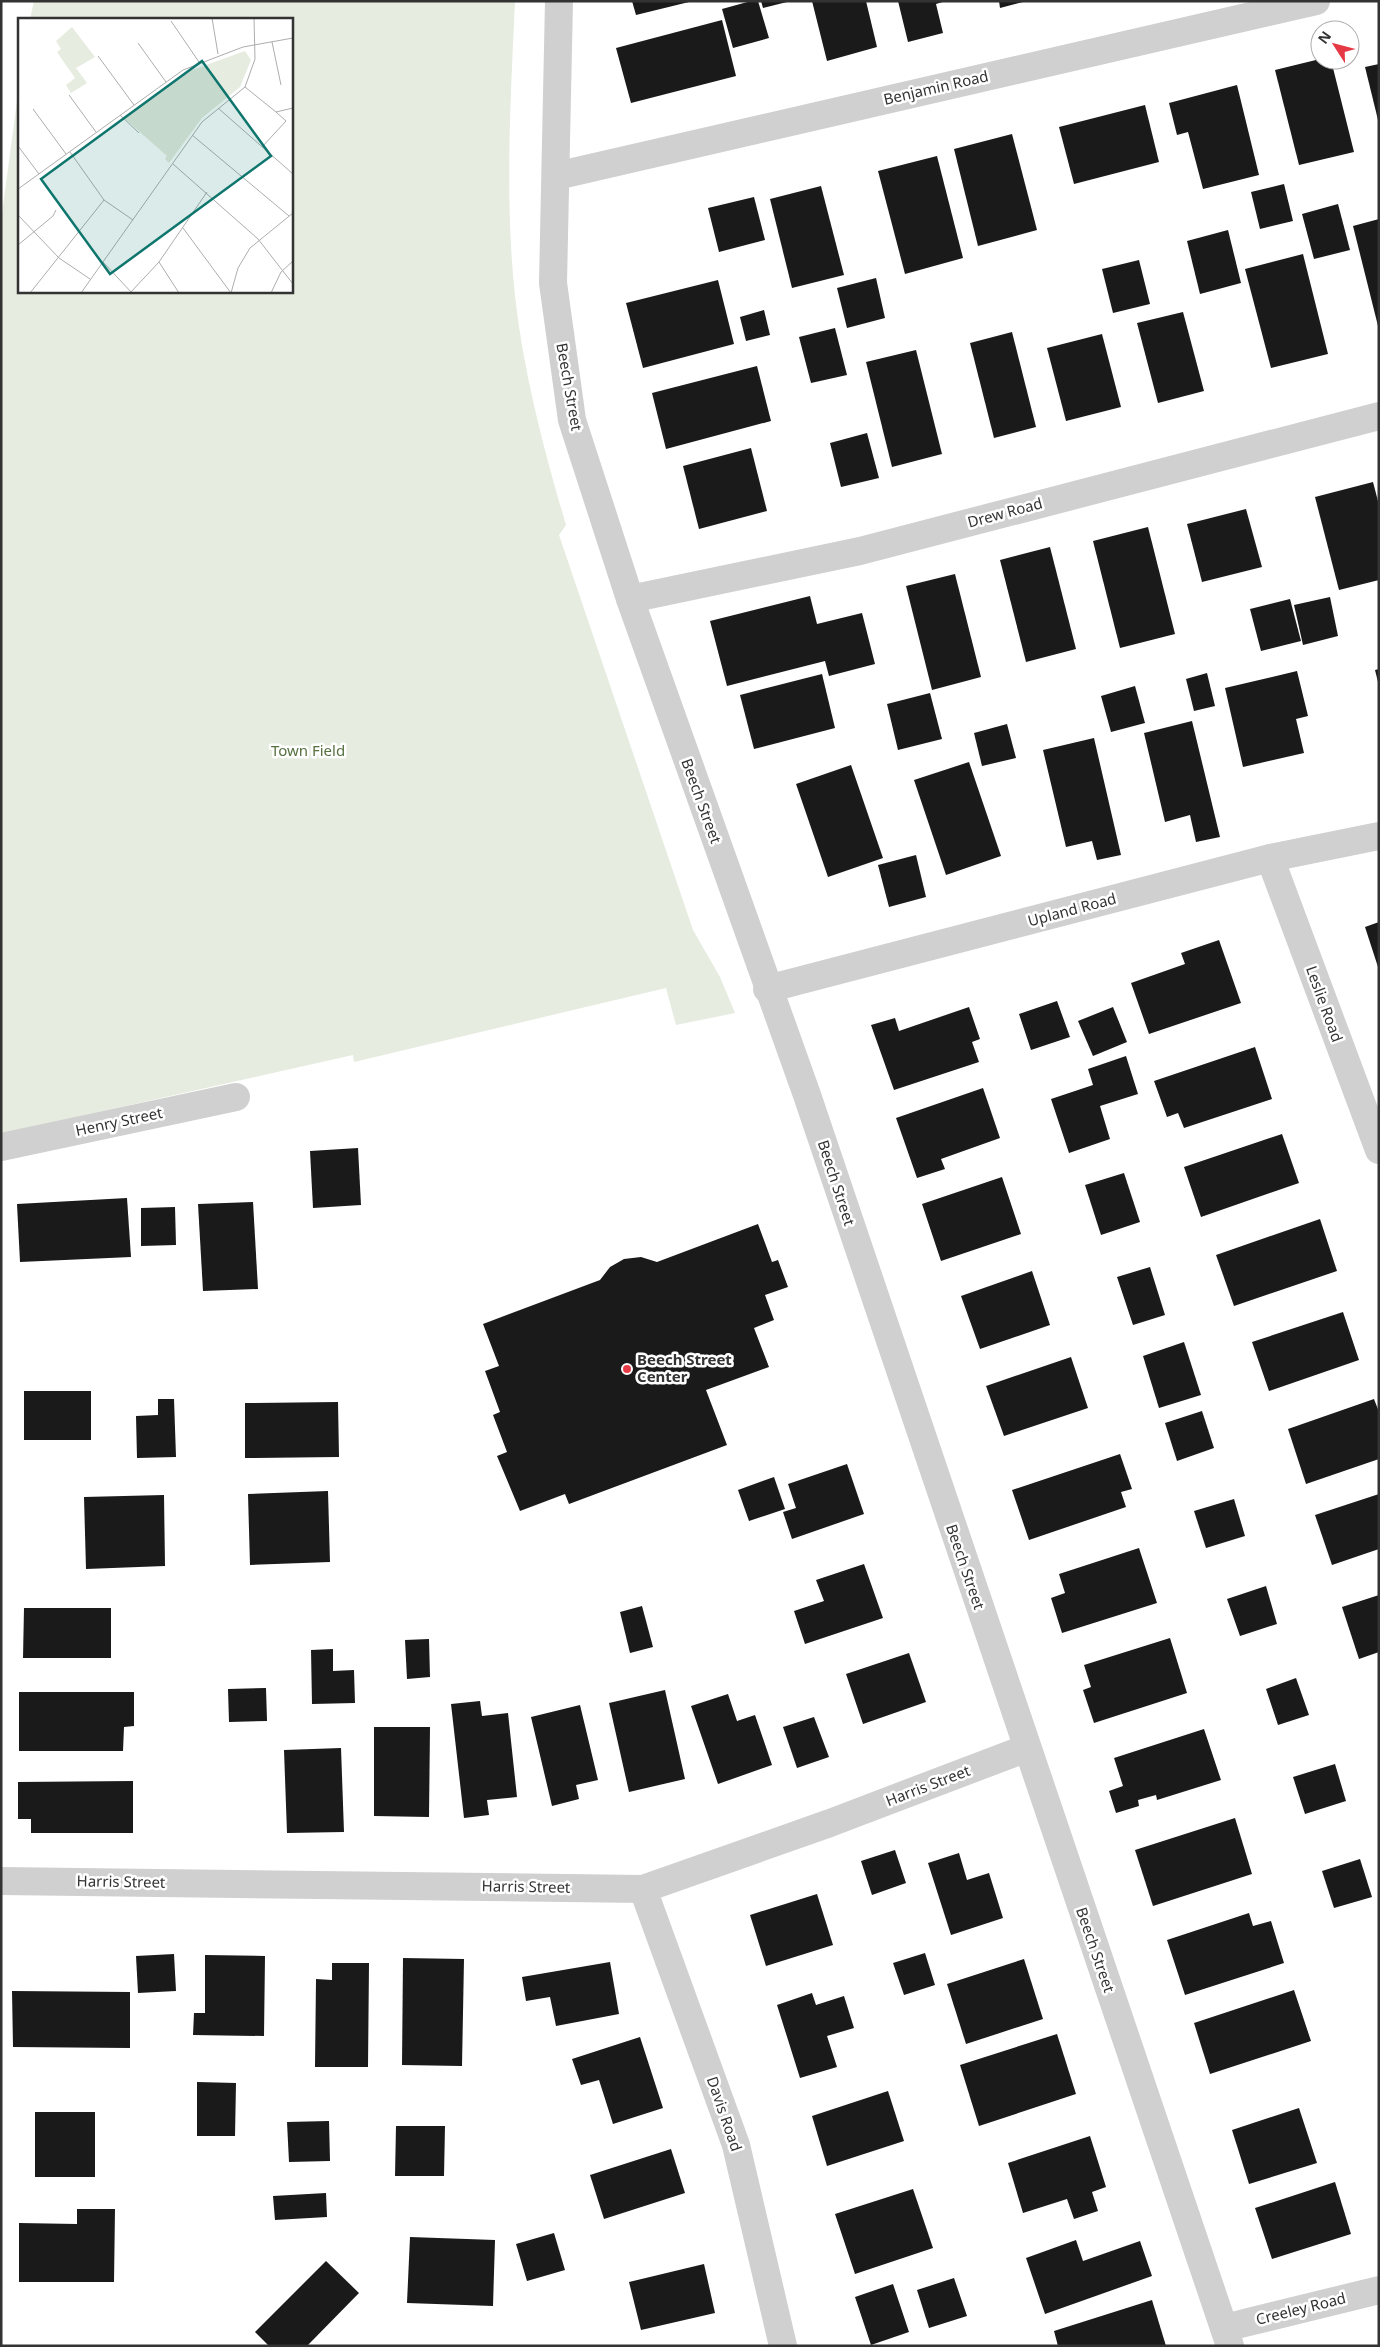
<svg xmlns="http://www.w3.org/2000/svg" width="1380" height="2347" font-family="'Noto Sans',sans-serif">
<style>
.green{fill:#e6ecdf}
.building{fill:#1a1a1a}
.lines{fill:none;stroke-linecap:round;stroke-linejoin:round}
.minor{stroke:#d0d0d0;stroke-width:28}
.poi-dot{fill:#e63946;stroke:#fff;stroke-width:2}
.labels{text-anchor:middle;stroke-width:5;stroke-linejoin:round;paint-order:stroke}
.street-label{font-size:15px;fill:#333;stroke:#fff}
.park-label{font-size:15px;fill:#56703f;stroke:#fff}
.poi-label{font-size:15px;font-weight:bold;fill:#333;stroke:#fff;text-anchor:start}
.inset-road{fill:none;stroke:#adadad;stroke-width:1}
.view{fill:#0f766e;fill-opacity:0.15;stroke:#0f766e;stroke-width:2.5}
.inset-edge{fill:none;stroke:#333;stroke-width:2.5}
</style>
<rect width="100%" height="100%" fill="#fff"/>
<path class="green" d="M34,1H515C511,89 506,175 512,262C518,352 541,440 566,525L559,535L693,930L720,977L735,1013L676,1025L666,988L354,1062L353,1055L1,1134V221L19,86V291H291V19H30Z"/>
<g class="building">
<polygon points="632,1 689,1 689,2 636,15"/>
<polygon points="751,1 758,1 769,38 733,48 722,9"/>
<polygon points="761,1 787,1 787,2 763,8"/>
<polygon points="812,1 866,1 877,47 827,61"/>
<polygon points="898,1 946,1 936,4 943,33 908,42"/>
<polygon points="999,1 1023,1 1023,2 1000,8"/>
<polygon points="722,20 736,76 631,103 616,48"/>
<polygon points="1320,59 1331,60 1354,152 1299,165 1275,70"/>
<polygon points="1379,64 1379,120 1378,120 1365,67"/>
<polygon points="1237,85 1259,175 1203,189 1188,132 1177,135 1169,103"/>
<polygon points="1145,105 1159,162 1074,184 1059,127"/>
<polygon points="1012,134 1037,230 978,246 954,149"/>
<polygon points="937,156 963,258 905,274 878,171"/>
<polygon points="1284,184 1293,221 1260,229 1251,192"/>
<polygon points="821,186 844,275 792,288 770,199"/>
<polygon points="754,197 765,240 719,252 708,208"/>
<polygon points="1338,204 1350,250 1314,259 1302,214"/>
<polygon points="1379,219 1379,326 1378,326 1353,226"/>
<polygon points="1228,230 1241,283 1200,294 1187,241"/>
<polygon points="1303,254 1328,354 1271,368 1245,269"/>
<polygon points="1139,260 1150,304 1113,313 1102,269"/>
<polygon points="876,278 885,318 847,328 837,288"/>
<polygon points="718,280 734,344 643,368 626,303"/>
<polygon points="764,310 770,335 746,341 740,317"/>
<polygon points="1183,312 1204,391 1158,403 1137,323"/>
<polygon points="835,328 847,375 811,383 799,337"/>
<polygon points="1012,332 1036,427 994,438 970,343"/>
<polygon points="1102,334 1121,407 1066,421 1047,348"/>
<polygon points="916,350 942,454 892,467 866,362"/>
<polygon points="757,366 771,421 666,449 652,393"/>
<polygon points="867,433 879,478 841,487 830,443"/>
<polygon points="751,448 767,511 699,529 683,466"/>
<polygon points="1373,482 1379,505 1379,580 1339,590 1315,497"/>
<polygon points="1246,509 1262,567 1202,582 1187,524"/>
<polygon points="1148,527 1175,634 1120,648 1093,541"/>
<polygon points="1050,547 1076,649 1026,662 1000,560"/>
<polygon points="955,574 981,677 932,690 906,586"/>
<polygon points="810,596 817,624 862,613 875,664 829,676 825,661 727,686 710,621"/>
<polygon points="1330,597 1338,636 1303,645 1294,605"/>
<polygon points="1290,599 1301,641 1261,651 1250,609"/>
<polygon points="1379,669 1379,681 1378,682 1375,670"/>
<polygon points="1297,671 1308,716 1296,719 1304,753 1243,767 1225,688"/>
<polygon points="1207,673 1215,706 1194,711 1186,679"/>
<polygon points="822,674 835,728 754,749 740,695"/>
<polygon points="1135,686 1145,723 1111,732 1101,696"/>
<polygon points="930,693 942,739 898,750 887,704"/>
<polygon points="1192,721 1220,837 1196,842 1190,815 1165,822 1144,733"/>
<polygon points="1007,724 1016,758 982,766 974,733"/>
<polygon points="1094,738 1121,855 1097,860 1092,841 1066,847 1043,750"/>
<polygon points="969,762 1001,856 946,875 914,780"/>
<polygon points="851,765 883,858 828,877 796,784"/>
<polygon points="916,855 926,897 889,907 878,865"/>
<polygon points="1379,922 1379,967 1378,967 1365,927"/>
<polygon points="1219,940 1241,1003 1149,1034 1131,983 1185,964 1181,953"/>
<polygon points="1057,1001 1070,1037 1031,1050 1019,1014"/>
<polygon points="969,1007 980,1039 972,1042 979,1062 894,1090 871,1025 895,1018 899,1031"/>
<polygon points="1113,1007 1127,1042 1093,1056 1078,1021"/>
<polygon points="1255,1047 1272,1099 1184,1128 1178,1113 1167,1117 1154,1081"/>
<polygon points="1126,1056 1138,1094 1100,1106 1110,1139 1069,1153 1051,1099 1093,1085 1088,1069"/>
<polygon points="983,1088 1000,1138 941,1159 945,1169 917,1178 896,1118"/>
<polygon points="1282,1134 1299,1183 1201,1217 1184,1167"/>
<polygon points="358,1148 361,1205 313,1208 310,1151"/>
<polygon points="1124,1173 1140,1222 1101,1235 1085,1185"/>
<polygon points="1002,1177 1021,1234 941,1261 922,1204"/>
<polygon points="127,1198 131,1257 20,1262 17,1204"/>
<polygon points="253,1202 258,1289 203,1291 198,1204"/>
<polygon points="175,1207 176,1245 141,1246 141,1208"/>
<polygon points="1320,1219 1337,1271 1234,1306 1216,1255"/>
<polygon points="758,1224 772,1262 778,1260 788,1287 765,1295 774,1320 754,1328 769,1367 706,1390 727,1445 569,1504 565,1494 520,1511 497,1456 507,1452 493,1415 500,1412 485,1371 499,1366 483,1324 600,1280 610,1267 624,1259 641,1257 657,1262"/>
<polygon points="1150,1267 1165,1315 1133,1325 1117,1277"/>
<polygon points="1032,1271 1050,1325 980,1349 961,1296"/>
<polygon points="1343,1312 1359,1360 1269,1391 1252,1342"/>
<polygon points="1184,1342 1201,1395 1159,1408 1143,1356"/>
<polygon points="1071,1357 1088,1408 1004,1436 986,1386"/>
<rect x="24" y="1391" width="67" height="49"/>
<polygon points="158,1399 174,1399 176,1457 137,1458 136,1416 158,1415"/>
<polygon points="1374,1399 1379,1412 1379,1459 1306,1484 1288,1429"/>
<polygon points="338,1402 339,1457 245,1458 245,1403"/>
<polygon points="1202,1411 1214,1448 1177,1461 1165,1423"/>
<polygon points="1120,1454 1132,1489 1121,1492 1126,1507 1029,1540 1012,1490"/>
<polygon points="847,1464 864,1514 792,1539 783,1512 796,1508 788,1484"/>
<polygon points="774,1477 785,1509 749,1521 738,1490"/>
<polygon points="328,1491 330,1562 250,1565 248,1494"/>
<polygon points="1379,1494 1379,1549 1332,1565 1315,1515"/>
<polygon points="164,1495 165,1566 86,1569 84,1497"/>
<polygon points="1234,1499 1245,1536 1206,1548 1194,1511"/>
<polygon points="1139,1548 1157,1603 1062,1633 1051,1598 1065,1593 1059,1574"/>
<polygon points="864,1564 883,1618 805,1644 794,1611 824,1601 816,1580"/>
<polygon points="1266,1586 1277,1624 1240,1636 1227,1599"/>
<polygon points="1379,1595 1379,1652 1359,1659 1342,1607"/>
<polygon points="642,1606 653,1647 630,1653 620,1612"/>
<polygon points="24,1608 111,1608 111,1658 23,1658"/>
<polygon points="1170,1638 1187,1693 1094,1723 1083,1690 1091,1687 1084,1665"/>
<polygon points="429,1639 430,1677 407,1679 405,1640"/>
<polygon points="333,1649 333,1671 354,1670 355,1703 312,1704 311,1650"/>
<polygon points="909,1653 926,1702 863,1724 846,1674"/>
<polygon points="1296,1678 1309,1715 1278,1725 1266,1689"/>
<polygon points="266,1688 267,1721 229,1722 228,1689"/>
<polygon points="665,1690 685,1779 629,1792 609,1703"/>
<polygon points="19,1692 134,1692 134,1726 124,1727 123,1751 19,1751"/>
<polygon points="728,1694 737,1721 755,1715 772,1765 718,1784 691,1706"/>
<polygon points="480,1701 482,1716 508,1713 517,1797 487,1800 489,1815 464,1818 451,1704"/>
<polygon points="580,1705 598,1780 576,1785 579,1799 552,1806 531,1717"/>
<polygon points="814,1717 829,1757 797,1768 783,1727"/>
<polygon points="374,1727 430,1727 429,1817 374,1816"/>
<polygon points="1204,1729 1221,1780 1157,1800 1156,1795 1138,1800 1139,1806 1116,1813 1109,1791 1123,1786 1114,1758"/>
<polygon points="341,1748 344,1832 287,1833 284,1750"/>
<polygon points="1335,1764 1346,1801 1305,1814 1293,1777"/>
<polygon points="133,1781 133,1833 31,1833 31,1819 18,1819 18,1782"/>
<polygon points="1235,1818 1252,1874 1153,1906 1135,1850"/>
<polygon points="895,1850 906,1883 872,1895 861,1861"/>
<polygon points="959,1853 967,1880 989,1873 1003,1918 951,1935 928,1863"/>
<polygon points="1360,1859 1372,1897 1334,1908 1322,1871"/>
<polygon points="817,1894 833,1945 766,1966 750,1915"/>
<polygon points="1249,1913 1253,1926 1271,1921 1284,1963 1185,1995 1167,1940"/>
<polygon points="925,1953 935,1985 904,1995 893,1963"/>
<polygon points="174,1954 176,1991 138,1993 136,1956"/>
<polygon points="205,1955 265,1956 264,2036 193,2035 194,2013 205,2013"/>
<polygon points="403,1958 464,1959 462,2066 402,2065"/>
<polygon points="1024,1959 1043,2019 966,2044 947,1984"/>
<polygon points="610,1962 619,2014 556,2026 550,1997 526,2001 522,1977"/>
<polygon points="332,1963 369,1963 368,2067 315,2067 316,1979 332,1980"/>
<polygon points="1294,1990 1311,2041 1210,2074 1194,2023"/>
<polygon points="12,1991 130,1992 130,2048 13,2047"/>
<polygon points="812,1993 816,2005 844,1996 854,2028 827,2036 837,2067 800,2078 777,2005"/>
<polygon points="1057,2034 1076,2094 979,2126 960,2065"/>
<polygon points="640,2037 663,2108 613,2124 599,2080 581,2085 572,2059"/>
<polygon points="197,2082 236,2083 235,2136 197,2136"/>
<polygon points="888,2091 904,2141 827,2166 812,2116"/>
<polygon points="1299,2108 1317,2163 1249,2184 1232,2130"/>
<rect x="35" y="2112" width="60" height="65"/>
<polygon points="329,2121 330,2161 289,2162 287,2122"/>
<polygon points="396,2126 445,2126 444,2176 395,2176"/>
<polygon points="1090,2136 1106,2187 1092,2192 1098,2211 1074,2219 1067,2199 1023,2213 1008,2163"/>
<polygon points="671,2149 685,2193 604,2219 590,2175"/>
<polygon points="1335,2182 1351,2234 1272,2259 1255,2208"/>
<polygon points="913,2189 933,2248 855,2274 835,2214"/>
<polygon points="326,2193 327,2217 275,2220 273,2196"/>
<polygon points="77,2209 115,2209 114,2282 19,2282 19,2223 77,2224"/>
<polygon points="554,2233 565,2270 527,2281 516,2244"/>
<polygon points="410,2237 495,2240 493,2306 407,2303"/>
<polygon points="1076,2240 1083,2261 1140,2241 1152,2276 1045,2314 1026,2258"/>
<polygon points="326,2261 359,2293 307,2346 269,2346 255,2332"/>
<polygon points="704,2264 715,2313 641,2330 629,2282"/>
<polygon points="954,2278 967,2316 929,2328 917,2290"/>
<polygon points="893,2284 909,2332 871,2345 855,2297"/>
<polygon points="1152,2300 1166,2346 1058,2346 1054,2331"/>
</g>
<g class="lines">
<g class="minor">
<polyline points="559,1 553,283 572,420 630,599 807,1095 1230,2346"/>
<polyline points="556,176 1316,1"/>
<polyline points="630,599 860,551 1379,416"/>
<polyline points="1270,858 1379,1150"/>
<polyline points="767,989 1270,858 1379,836"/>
<polyline points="1,1147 236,1097"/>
<polyline points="1,1881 643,1889 830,1823 1027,1748"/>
<polyline points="643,1889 736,2145 783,2346"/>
<polyline points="1224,2328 1379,2290"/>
</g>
</g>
<circle class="poi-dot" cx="627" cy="1369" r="5"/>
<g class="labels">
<g class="street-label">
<text transform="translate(936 88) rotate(-13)" y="5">Benjamin Road</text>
<text transform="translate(569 387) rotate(80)" y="5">Beech Street</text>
<text transform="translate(1005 513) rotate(-15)" y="5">Drew Road</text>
<text transform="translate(701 801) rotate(70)" y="5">Beech Street</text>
<text transform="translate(1072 910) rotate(-15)" y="5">Upland Road</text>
<text transform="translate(1324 1004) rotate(70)" y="5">Leslie Road</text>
<text transform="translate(119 1122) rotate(-12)" y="5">Henry Street</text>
<text transform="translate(836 1183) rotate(72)" y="5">Beech Street</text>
<text transform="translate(965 1567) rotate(71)" y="5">Beech Street</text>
<text transform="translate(928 1786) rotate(-21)" y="5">Harris Street</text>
<text transform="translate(121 1882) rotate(1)" y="5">Harris Street</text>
<text transform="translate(526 1887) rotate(1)" y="5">Harris Street</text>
<text transform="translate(1095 1950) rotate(71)" y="5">Beech Street</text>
<text transform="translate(724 2114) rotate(71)" y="5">Davis Road</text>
<text transform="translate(1301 2309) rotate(-14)" y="5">Creeley Road</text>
</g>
<g class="park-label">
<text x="308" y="756">Town Field</text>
</g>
<g class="poi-label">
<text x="637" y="1365">Beech Street<tspan x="637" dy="17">Center</tspan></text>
</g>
</g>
<g transform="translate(18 18)">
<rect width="275" height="275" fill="#fff"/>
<path d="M54,9L77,39L58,50L69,65L53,75L48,67L57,60L39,34L43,31L38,23ZM227,33L233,42L222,69L184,100L151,145L147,141L149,138L105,99L174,52Z" fill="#e6ecdf"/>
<path class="inset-road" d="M194,0L200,36M153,3L181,44M254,24L263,67M120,25L148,64M80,38L116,87M227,69L258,94L275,90M51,77L78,114M200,90L275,156M15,91L48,136M102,97L121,115M174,117L271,198M0,128L21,156M244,129L268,103L258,94M52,134L86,182L115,202M155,146L240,221L275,266M0,171L165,52L225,29L275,20M0,197L41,240L72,261M165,210L213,275M0,227L35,198L38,192M85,244L114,275M141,244L161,275M12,275L86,182M63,275L184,104L227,69L237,41L236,0M112,275L141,244L189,174M213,275L220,250L232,230L275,195M253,275L263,254L275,243"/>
<path class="view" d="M184,43L253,138L92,256L23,161Z"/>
<rect width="275" height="275" class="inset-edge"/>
</g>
<rect width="1380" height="2347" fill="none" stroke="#333333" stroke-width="5"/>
<g transform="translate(1335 45) rotate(306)"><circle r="24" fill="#ffffff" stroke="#adadad"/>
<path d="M0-4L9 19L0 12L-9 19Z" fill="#e63946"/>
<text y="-8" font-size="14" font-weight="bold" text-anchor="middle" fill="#333333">N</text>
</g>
</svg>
